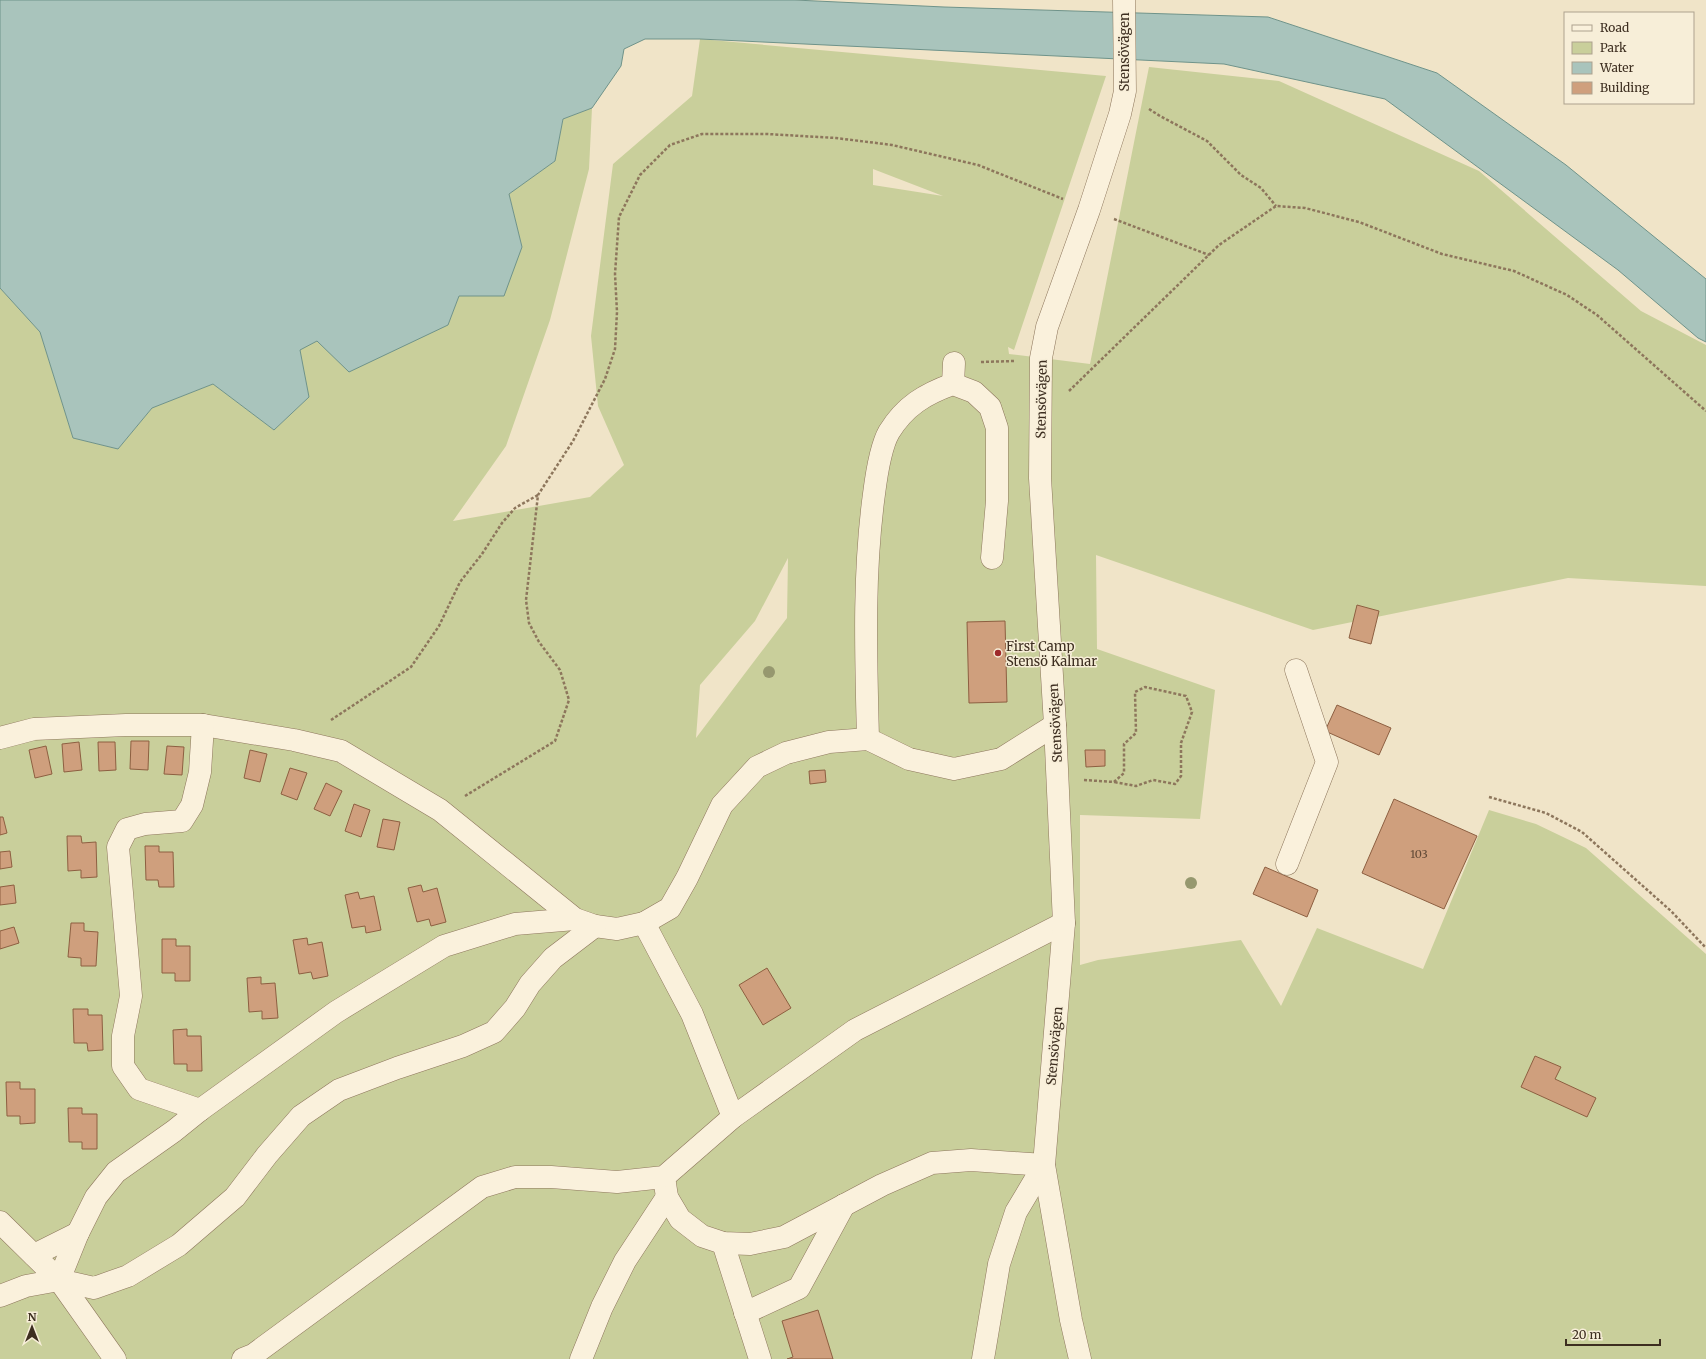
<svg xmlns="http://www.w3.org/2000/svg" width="1706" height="1359" font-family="Merriweather,serif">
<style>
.green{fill:#c9cf9b;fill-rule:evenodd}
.water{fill:#a9c4bc;stroke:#6f938a}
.building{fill:#cf9f7d;stroke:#8d5f41}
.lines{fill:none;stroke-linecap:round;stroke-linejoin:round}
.minor-casing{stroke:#8d765c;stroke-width:23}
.path{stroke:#8d765c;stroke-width:2.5;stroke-dasharray:3 2;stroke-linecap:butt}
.minor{stroke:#faf1dc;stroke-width:22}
.tree{fill:#96986f}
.poi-dot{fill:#9e2a2b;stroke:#f7eed8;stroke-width:1.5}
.labels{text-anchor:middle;stroke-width:3;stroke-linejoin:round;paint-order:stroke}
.number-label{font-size:11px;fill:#624a37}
.street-label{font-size:13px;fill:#3d2e20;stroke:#f7eed8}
.poi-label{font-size:13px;fill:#3d2e20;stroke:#f7eed8;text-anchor:start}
</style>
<rect width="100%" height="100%" fill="#f0e4c8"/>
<path class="green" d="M700,39L1106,76L1014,350L1008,347L1009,354L1090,364L1149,67L1279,81L1479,171L1641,311L1706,345V586L1568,578L1313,630L1096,555L1097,649L1215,690L1200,819L1080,815V965L1098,960L1241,940L1281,1006L1317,928L1423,969L1489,810L1536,824L1586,848L1706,954V1359H0V288L40,332L73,438L118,449L152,408L213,384L274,430L309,397L299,350L317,341L448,325L459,296L522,247L509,194L555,161L563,119L592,108L589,169L550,320L506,446L453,521L590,497L624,465L598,406L591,336L613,164L692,96ZM873,169L943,196L873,185ZM788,558L787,618L696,738L700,685L755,621Z"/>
<polygon class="water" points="0,0 795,0 944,7 1268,17 1437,73 1566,165 1706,279 1706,342 1698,338 1618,270 1385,99 1224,64 700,39 645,39 624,49 621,66 592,108 563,119 555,161 509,194 522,247 504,296 459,296 448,325 349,372 317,341 300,350 309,397 274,430 213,384 152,408 118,449 73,438 40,332 0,288"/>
<g class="building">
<polygon points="1357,605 1379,611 1371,644 1349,638"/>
<polygon points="1005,621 1007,702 969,703 967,622"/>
<polygon points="1337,705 1391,728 1379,755 1325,731"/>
<polygon points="131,741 149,741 148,770 130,769"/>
<polygon points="79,742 82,770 64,772 62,744"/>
<polygon points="98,742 115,742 116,770 99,771"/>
<polygon points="46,746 52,774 35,778 29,750"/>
<polygon points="167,746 184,747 182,775 164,774"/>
<polygon points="250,750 267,754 260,782 244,778"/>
<polygon points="1085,750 1105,750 1105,766 1086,767"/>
<polygon points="290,768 307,773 297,800 281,794"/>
<polygon points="825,770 826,782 810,784 809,771"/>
<polygon points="326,783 342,791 330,816 314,809"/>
<polygon points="1394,799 1477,836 1444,909 1362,873"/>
<polygon points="354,804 370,810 361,837 345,831"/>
<polygon points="0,817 3,817 7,833 0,835"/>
<polygon points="383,819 400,822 394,850 377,847"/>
<polygon points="67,836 81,836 82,843 96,842 97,877 81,878 81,870 68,871"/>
<polygon points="145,846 159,846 159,852 173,852 174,887 159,887 158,880 146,880"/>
<polygon points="10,851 12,867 0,869 0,852"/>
<polygon points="1265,867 1318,890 1307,917 1253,894"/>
<polygon points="14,885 16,903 0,905 0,887"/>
<polygon points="421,885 423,892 437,888 446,922 431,926 429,919 417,922 408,888"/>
<polygon points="358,892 360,899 374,896 381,930 366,933 365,926 352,928 345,895"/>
<polygon points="71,923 84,923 84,931 98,932 96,966 81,966 81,958 68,957"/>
<polygon points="14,927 19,943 0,949 0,931"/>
<polygon points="307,938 308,945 322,942 328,976 313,979 311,972 299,974 293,940"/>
<polygon points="162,939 176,939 176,946 190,946 190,981 175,981 175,973 162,973"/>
<polygon points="767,968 791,1008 763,1025 739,985"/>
<polygon points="261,977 261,984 275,983 278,1018 262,1019 262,1011 249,1012 247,978"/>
<polygon points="73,1009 88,1009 88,1015 102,1015 103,1050 88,1051 87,1043 74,1043"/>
<polygon points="187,1029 187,1036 201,1036 202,1071 187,1071 187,1064 174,1064 173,1030"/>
<polygon points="1535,1056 1561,1067 1555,1079 1596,1098 1587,1117 1521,1087"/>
<polygon points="6,1082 20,1082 20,1089 35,1089 35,1123 20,1124 20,1116 7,1116"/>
<polygon points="68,1108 82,1108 82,1114 97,1114 97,1149 82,1149 82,1142 69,1142"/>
<polygon points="818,1310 833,1359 787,1359 793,1357 782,1321"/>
</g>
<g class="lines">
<defs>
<g id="minor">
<polyline points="953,384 954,363"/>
<polyline points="0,738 34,729 126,725 203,725 294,740 341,751 440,810 575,919 595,926 617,929 644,923 670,908 687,878 722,805 757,767 786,753 829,742 868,739 909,759 954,769 1001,759 1055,725"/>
<path d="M868,739C866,657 863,575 874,494C876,478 881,446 889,432C905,406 925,394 953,384L974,392L990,407L997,428V501L992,558"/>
<polyline points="1287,864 1327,762 1296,670"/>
<polyline points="644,923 692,1014 733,1117"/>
<polyline points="200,1110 139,1089 123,1066 123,1036 131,996 118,847 127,829 145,824 182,821 192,805 200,772 203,725"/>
<polyline points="664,1177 667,1197 680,1219 702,1236 723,1243 750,1244 784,1237 882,1185 932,1163 971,1160 1044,1165 1016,1212 999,1264 983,1359"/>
<polyline points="0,1222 59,1280 115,1359"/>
<polyline points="723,1243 760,1359"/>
<polyline points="34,1255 78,1233"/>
<polyline points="59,1280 78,1233 96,1197 116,1172 174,1131 200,1110 336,1012 444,946 515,924 575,919"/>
<polyline points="0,1296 26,1286 59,1280 94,1288 128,1276 179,1245 235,1197 267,1155 301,1116 339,1090 397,1068 463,1046 494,1032 515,1008 530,984 553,958 595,926"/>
<polyline points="745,1313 799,1288 844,1205"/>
<polyline points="243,1359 253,1355 482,1187 515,1177 551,1177 617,1182 664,1177 733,1117 855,1030 1064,923"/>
<polyline points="581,1359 602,1307 625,1261 667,1197"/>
<polyline points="1080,1359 1071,1320 1044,1165 1064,923 1055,725 1040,478 1041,358 1047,327 1089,210 1120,114 1125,91 1124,0"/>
</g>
</defs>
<use href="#minor" class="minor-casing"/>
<g class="path">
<polyline points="1149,109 1160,116 1207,141 1241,175 1261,188 1276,206"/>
<polyline points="1114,219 1209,255"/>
<polyline points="981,362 1014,361"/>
<polyline points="1069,391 1219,245 1276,206 1305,208 1359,222 1442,254 1514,271 1567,295 1597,315 1706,411"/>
<polyline points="331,720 411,667 439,626 460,582 482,554 502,523 515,508 538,495"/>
<polyline points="1084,780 1114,782 1124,773 1124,744 1136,733 1135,692 1145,687 1186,696 1192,712 1181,743 1181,776 1175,784 1153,780 1136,786 1114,782"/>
<polyline points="465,796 555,741 569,700 560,670 539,642 529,623 526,600 538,495 573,441 605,379 615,349 617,312 615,274 619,217 640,175 670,145 702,134 767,134 836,138 892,145 978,165 1063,199"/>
<polyline points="1489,797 1546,813 1582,832 1671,911 1706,948"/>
</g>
<use href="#minor" class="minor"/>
</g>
<g class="tree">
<circle cx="769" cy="672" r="6"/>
<circle cx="1191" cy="883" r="6"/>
</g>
<circle class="poi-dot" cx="998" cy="653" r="4"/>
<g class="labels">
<g class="number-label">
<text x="1419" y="858">103</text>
</g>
<g class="street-label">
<text transform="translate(1124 52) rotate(-90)" y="5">Stensövägen</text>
<text transform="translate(1041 399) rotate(-89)" y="5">Stensövägen</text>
<text transform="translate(1055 723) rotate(-93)" y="5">Stensövägen</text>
<text transform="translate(1054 1046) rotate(-85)" y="5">Stensövägen</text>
</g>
<g class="poi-label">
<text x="1006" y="651">First Camp<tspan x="1006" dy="15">Stensö Kalmar</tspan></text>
</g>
</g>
<rect x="1564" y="12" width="130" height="92" fill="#f7eed8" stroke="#ada18e"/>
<rect x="1572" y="25" width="20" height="6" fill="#faf1dc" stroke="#ada18e"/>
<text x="1600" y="32" font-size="12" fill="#3d2e20">Road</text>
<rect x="1572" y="42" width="20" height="12" fill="#c9cf9b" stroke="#ada18e"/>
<text x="1600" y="52" font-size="12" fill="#3d2e20">Park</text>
<rect x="1572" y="62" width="20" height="12" fill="#a9c4bc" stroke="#ada18e"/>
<text x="1600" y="72" font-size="12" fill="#3d2e20">Water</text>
<rect x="1572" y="82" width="20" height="12" fill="#cf9f7d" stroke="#ada18e"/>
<text x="1600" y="92" font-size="12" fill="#3d2e20">Building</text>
<g transform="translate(32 1327)" stroke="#f7eed8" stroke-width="3" paint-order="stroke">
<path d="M0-3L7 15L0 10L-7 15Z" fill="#3d2e20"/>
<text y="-6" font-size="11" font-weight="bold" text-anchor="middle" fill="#3d2e20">N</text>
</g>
<path d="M1566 1339v6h94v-6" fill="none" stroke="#3d2e20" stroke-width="2"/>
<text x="1572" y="1339" font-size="12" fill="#3d2e20" stroke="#f7eed8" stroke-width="3" paint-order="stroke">20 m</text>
</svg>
